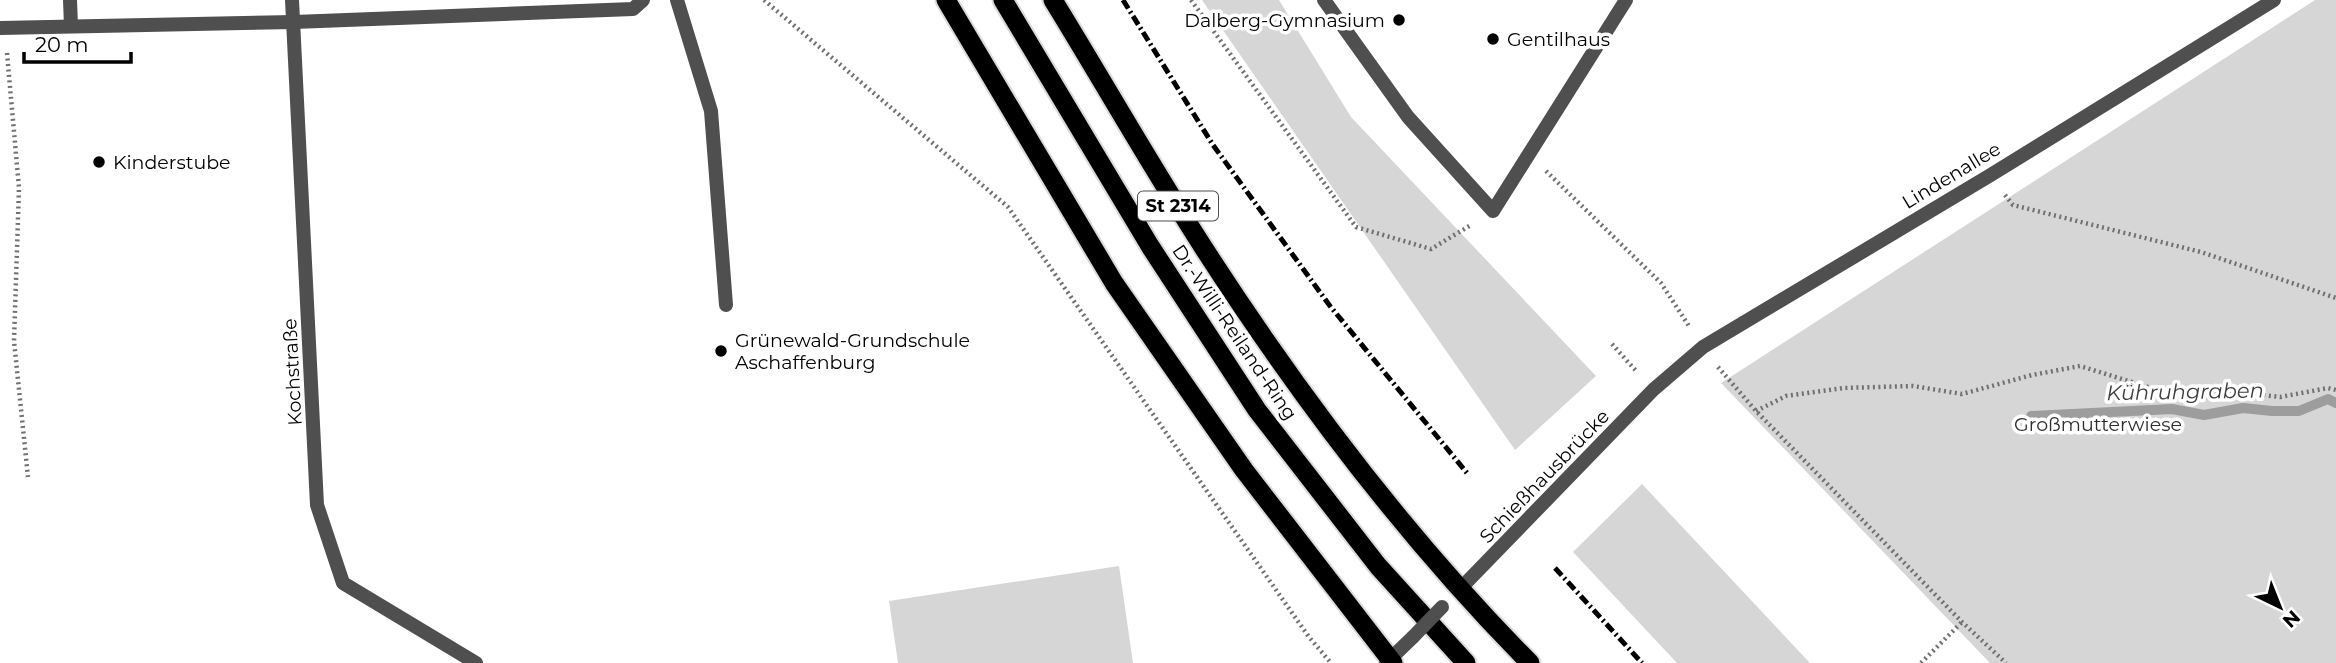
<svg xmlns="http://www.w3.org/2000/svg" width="2336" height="663" font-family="Montserrat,sans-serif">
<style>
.green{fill:#d6d6d6}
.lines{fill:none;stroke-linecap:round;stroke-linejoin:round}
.stream{stroke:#9d9d9d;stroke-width:10}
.trunk-casing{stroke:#dbdbdb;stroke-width:23}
.path{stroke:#717171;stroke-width:4.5;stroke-dasharray:2 3.5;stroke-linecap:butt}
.service{stroke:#4f4f4f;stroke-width:14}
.minor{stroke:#4f4f4f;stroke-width:14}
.tertiary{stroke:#4f4f4f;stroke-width:14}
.trunk{stroke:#000;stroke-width:19}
.rail{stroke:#000;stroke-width:5;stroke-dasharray:10 3.5 2 3.5;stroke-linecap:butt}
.tertiary-bridge{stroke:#4f4f4f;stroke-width:14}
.poi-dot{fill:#000;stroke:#fff;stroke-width:2.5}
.labels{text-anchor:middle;stroke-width:7;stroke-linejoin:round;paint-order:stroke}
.shield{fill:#fff;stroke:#4c4c4c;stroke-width:2}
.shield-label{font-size:18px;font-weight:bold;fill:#000}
.poi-label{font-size:19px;fill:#000;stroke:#fff;text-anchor:start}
.street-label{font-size:19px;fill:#000;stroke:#fff}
.park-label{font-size:19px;fill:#2d2d2d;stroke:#fff}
.water-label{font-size:21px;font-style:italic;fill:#3e3e3e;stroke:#fff}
</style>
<rect width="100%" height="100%" fill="#fff"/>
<g class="green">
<polygon points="1202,0 1279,0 1351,117 1596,376 1515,450"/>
<polygon points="2315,0 2336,0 2336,663 1990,663 1721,383"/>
<polygon points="1642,484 1810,663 1677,663 1573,552"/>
<polygon points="1119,566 1133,663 898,663 889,601"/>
</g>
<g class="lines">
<polyline class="stream" points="2031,416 2172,409 2204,415 2243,408 2272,411 2299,411 2328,399 2336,403"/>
<defs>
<g id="trunk">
<polyline points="946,0 1114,283 1244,470 1393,663"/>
<polyline points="1003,0 1150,246 1257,410 1378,566 1466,663"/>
<path d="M1053,0C1104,83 1152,168 1205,250C1300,397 1407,539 1530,663"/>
</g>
</defs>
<use href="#trunk" class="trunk-casing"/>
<g class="path">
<polyline points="764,0 1008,207 1309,637 1331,663"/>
<polyline points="1191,0 1356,227 1431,249 1471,225"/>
<polyline points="7,53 19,188 14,341 28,477"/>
<polyline points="1546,171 1661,283 1689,326"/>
<polyline points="2005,195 2013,205 2201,252 2336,298"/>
<polyline points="1612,344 1637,372"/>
<polyline points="1718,367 1756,411 1962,622 2006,663"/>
<polyline points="1756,411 1786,396 1843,388 1913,386 1962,394 2032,375 2080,366 2193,401 2227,391 2280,397 2328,388 2336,390"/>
<polyline points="1921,663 1962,622"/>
</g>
<g class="service">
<polyline points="70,0 71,26"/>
<polyline points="677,0 711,111 726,305"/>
</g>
<g class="minor">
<polyline points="292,0 317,505 343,583 476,663"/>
<polyline points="1324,0 1408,117 1493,211 1626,0"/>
<polyline points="0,28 294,22 633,9 643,0"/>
<polyline points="1461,588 1653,390 1703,347 1989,176 2274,0"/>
</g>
<polyline class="tertiary" points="1386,663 1413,637"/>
<use href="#trunk" class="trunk"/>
<g class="rail">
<polyline points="1123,0 1213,145 1330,306 1467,473"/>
<polyline points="1555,568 1642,663"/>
</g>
<polyline class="tertiary-bridge" points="1413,637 1442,607"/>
</g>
<g class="poi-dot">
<circle cx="1399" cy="20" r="7"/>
<circle cx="1493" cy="39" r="7"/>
<circle cx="99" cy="162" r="7"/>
<circle cx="721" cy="351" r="7"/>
</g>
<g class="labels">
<rect class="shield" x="1138" y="191.5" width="80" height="29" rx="5"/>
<g class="shield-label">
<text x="1178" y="212">St 2314</text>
</g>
<g class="poi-label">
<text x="1385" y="27" text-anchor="end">Dalberg-Gymnasium</text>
<text x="1507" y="46">Gentilhaus</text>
<text x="113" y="169">Kinderstube</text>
<text x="735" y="347">Grünewald-Grundschule<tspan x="735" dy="22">Aschaffenburg</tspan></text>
</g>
<g class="street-label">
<text transform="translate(1951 175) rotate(-31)" y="7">Lindenallee</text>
<text transform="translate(1235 332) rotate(56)" y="7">Dr.-Willi-Reiland-Ring</text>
<text transform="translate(292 372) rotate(-93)" y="7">Kochstraße</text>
<text transform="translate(1544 476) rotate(-46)" y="7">Schießhausbrücke</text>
</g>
<g class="park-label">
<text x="2098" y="431">Großmutterwiese</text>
</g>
<g class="water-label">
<text transform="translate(2185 392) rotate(-1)" y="7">Kühruhgraben</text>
</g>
</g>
<g transform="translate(2280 607) rotate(137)" stroke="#ffffff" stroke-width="5" paint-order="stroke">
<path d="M0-5L12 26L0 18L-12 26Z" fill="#000000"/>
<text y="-10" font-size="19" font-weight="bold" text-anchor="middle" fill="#000000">N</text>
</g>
<path d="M24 52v10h107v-10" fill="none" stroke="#000000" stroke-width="3.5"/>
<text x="35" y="52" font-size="21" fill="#000000" stroke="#ffffff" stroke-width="5" paint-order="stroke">20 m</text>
</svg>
